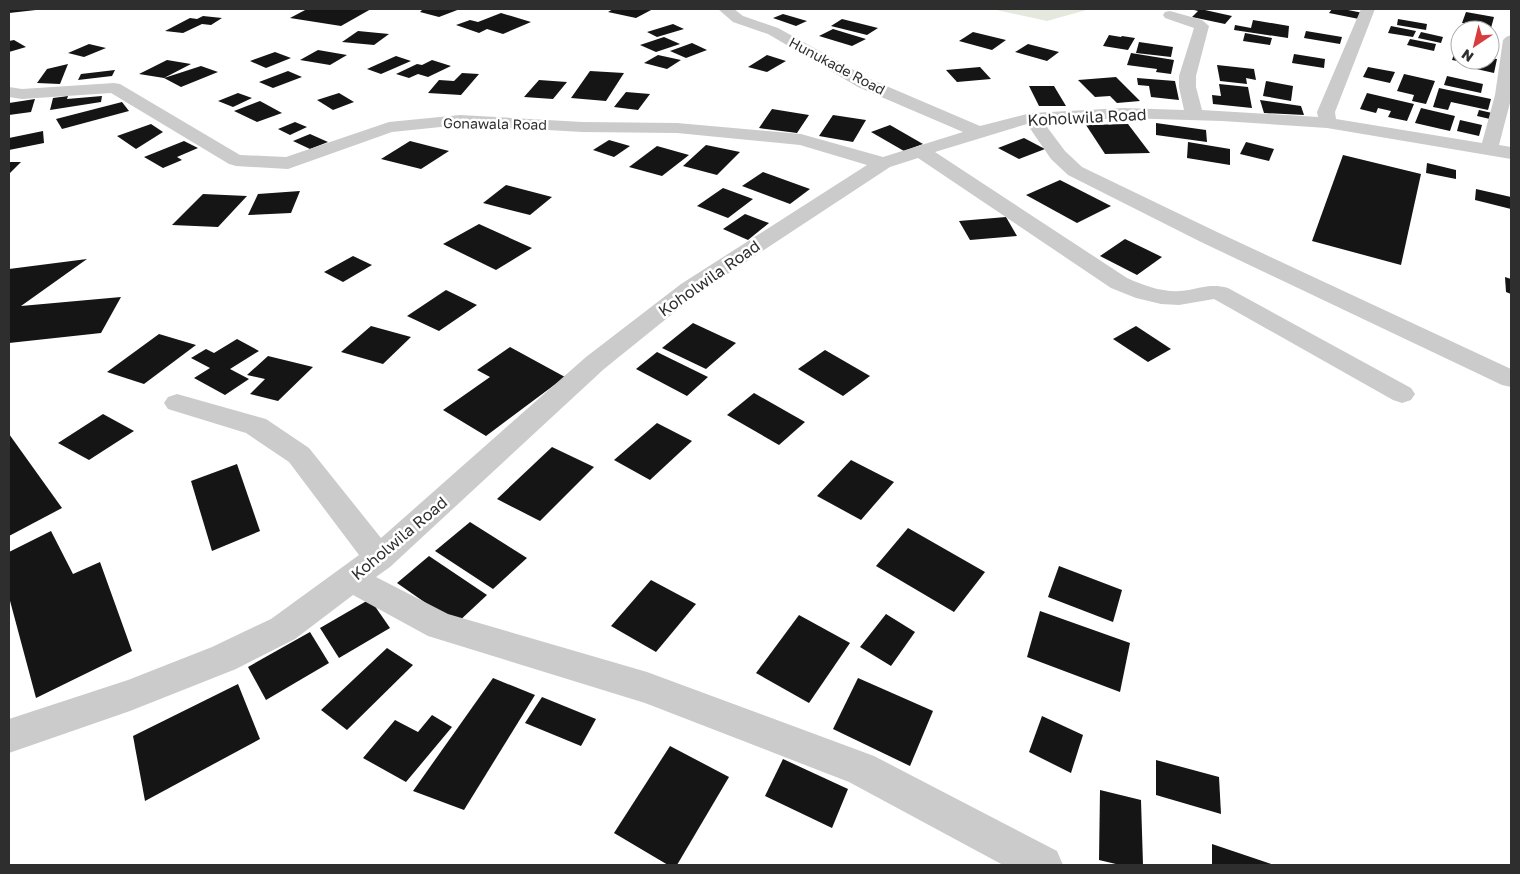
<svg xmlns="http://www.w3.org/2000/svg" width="1520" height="874" font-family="'Golos Text',sans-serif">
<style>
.green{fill:#e3eadd}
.building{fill:#151515}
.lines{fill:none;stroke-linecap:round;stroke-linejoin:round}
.minor{fill:#cbcbcb;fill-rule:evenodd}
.labels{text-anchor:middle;stroke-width:5;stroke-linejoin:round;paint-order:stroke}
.far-street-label{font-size:14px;fill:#2e2e2e;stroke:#fff}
.street-label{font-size:16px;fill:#2e2e2e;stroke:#fff}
</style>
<rect width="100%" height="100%" fill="#fff"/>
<polygon class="green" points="992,9 1090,9 1047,21"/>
<g class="building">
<polygon points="9,9 36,9 36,10 9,13"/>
<polygon points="307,9 371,9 341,26 290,18"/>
<polygon points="423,9 460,9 439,17 420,12"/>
<polygon points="613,9 653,9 636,18 608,12"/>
<polygon points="1190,9 1207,9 1205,10 1232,16 1225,24 1192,17 1198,11"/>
<polygon points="1332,9 1343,9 1363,13 1359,19 1329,13"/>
<polygon points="1466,12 1494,17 1491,28 1462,23"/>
<polygon points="501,13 531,22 503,34 487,29 479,33 456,25 470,20 478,22"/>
<polygon points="783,14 807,21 796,26 773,18"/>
<polygon points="203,16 222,18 211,25 202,24 183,33 165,31 190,18 197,19"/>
<polygon points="842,19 878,28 867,35 831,26"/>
<polygon points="1398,19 1427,24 1426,30 1397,25"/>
<polygon points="1253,20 1289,26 1288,38 1234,30 1235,25 1251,28"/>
<polygon points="673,24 684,29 657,37 647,32"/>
<polygon points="1391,26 1416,31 1413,37 1388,33"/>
<polygon points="833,29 866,39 852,46 819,36"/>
<polygon points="358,31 389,34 374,45 342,42"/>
<polygon points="1306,31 1342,37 1340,44 1304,38"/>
<polygon points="973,32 1006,40 992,50 959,41"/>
<polygon points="1421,32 1443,37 1441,43 1418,38"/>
<polygon points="1245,33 1272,38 1270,45 1243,41"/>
<polygon points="1109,35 1121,37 1122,36 1135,38 1128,50 1103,46"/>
<polygon points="664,37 680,44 656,52 640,45"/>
<polygon points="1410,39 1436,44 1434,51 1407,45"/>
<polygon points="14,40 26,47 9,52 9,41"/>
<polygon points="1139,42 1173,47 1171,57 1136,53"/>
<polygon points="692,43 707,50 686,58 670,51"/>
<polygon points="89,44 106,48 84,57 68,53"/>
<polygon points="1028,44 1059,52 1047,61 1015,52"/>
<polygon points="318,50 347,55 330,65 300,60"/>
<polygon points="1455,51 1460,52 1460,60 1490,60 1490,58 1497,59 1494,73 1472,68 1473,64 1452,60"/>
<polygon points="275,52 291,58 266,68 250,61"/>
<polygon points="1131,53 1174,60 1171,74 1156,72 1157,69 1127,65"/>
<polygon points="1294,54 1325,59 1324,68 1292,63"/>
<polygon points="658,55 681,60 667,69 644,63"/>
<polygon points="767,55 786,61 767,72 748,67"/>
<polygon points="396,56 411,61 381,74 367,69"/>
<polygon points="167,60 191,64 164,78 201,66 218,72 181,87 164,78 139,74"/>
<polygon points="432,60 451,66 428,77 418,74 409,78 396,74 417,64 422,65"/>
<polygon points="68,64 60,84 37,83 47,69"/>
<polygon points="1217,65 1254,69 1256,80 1246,78 1247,84 1220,81"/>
<polygon points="980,67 991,79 957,82 946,70"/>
<polygon points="1368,67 1395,72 1390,83 1363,77"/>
<polygon points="115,70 112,76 78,80 81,74"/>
<polygon points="288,71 302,77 273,88 259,82"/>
<polygon points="590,71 624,73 606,101 571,98"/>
<polygon points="462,73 479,74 461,95 428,93 439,80 454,81"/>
<polygon points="1404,74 1435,81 1426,104 1412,101 1414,95 1397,91"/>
<polygon points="1447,76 1483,84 1481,93 1444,85"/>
<polygon points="1116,77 1140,101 1117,103 1110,96 1095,97 1078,80"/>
<polygon points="1137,78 1175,81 1179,100 1151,97 1149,86 1138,85"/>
<polygon points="539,80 567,82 553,99 524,97"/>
<polygon points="1266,81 1293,86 1291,101 1263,96"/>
<polygon points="1219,84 1248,87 1252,108 1213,104 1212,95 1221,96"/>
<polygon points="1029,86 1054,86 1066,106 1039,106"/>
<polygon points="1439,88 1491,99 1488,110 1451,102 1448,110 1433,107"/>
<polygon points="626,92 650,94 638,110 614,107"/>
<polygon points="238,93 252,98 233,107 218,101"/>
<polygon points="339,93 354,102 333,110 317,100"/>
<polygon points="1367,93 1414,104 1407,121 1388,117 1391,111 1378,108 1376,113 1360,109"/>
<polygon points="68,96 67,99 102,96 101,102 50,110 53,98"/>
<polygon points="35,99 31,112 9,115 9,103"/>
<polygon points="1260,100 1301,106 1304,115 1264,113"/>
<polygon points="260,101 282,113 257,122 234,111"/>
<polygon points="122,102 129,111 62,129 56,119"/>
<polygon points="1421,108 1455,116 1450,131 1415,123"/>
<polygon points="772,109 809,115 797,133 759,128"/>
<polygon points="1479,110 1492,113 1490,119 1477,116"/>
<polygon points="833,115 866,120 853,142 819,136"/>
<polygon points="1460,120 1482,125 1479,136 1457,131"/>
<polygon points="295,122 307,127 290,135 278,129"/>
<polygon points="1156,123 1206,130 1207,142 1156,135"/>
<polygon points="151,124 163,132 136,149 117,136"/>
<polygon points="1128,124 1150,153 1105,154 1086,125"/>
<polygon points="890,125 923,144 904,151 871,132"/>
<polygon points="43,131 44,143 9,150 9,138"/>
<polygon points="310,134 328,142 310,149 293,141"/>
<polygon points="1024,138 1045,149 1019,159 998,148"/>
<polygon points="609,140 630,146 614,157 593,150"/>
<polygon points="184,141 198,148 177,157 182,160 163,168 144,157"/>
<polygon points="410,141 449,151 421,169 381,159"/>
<polygon points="1188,142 1230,149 1230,165 1187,158"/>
<polygon points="1246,142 1274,149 1269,161 1240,154"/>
<polygon points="706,145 740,152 717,175 683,166"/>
<polygon points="657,146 689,155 662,176 629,167"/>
<polygon points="1343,155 1421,174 1401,265 1312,241"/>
<polygon points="9,162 21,162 9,174"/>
<polygon points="1427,163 1456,170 1456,179 1426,173"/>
<polygon points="763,172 810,189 790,204 742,186"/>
<polygon points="1060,180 1111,206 1077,223 1026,195"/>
<polygon points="506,185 552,197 530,215 483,203"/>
<polygon points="723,188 753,199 728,218 697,206"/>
<polygon points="1476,189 1511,197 1511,209 1475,200"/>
<polygon points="300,191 291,213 248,215 258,194"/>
<polygon points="203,194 247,196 218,227 172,225"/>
<polygon points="745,214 769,223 748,240 723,229"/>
<polygon points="1006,217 1017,236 970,240 959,221"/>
<polygon points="479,224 532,248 496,270 443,244"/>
<polygon points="1125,239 1162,257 1137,275 1100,256"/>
<polygon points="353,256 372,265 343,282 324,272"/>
<polygon points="87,259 21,306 121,297 101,333 9,343 9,269"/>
<polygon points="1505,277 1511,279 1511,294 1506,292"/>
<polygon points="446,290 477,305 439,331 407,316"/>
<polygon points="693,323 736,343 706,369 662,348"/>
<polygon points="371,326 411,337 383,364 341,352"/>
<polygon points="1136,326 1171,349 1148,362 1113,339"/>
<polygon points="159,334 196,345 144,384 107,372"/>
<polygon points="237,339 259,351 230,369 249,379 225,395 194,378 210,368 191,358 206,349 214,353"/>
<polygon points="510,347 565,377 486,436 443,410 490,377 477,370"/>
<polygon points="825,350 870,376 843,396 798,369"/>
<polygon points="657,352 708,377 687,396 636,369"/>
<polygon points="268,356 313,367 278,401 250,394 265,379 247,375"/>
<polygon points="754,393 805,422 779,445 727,415"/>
<polygon points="103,414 134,431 89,460 58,443"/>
<polygon points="657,423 692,441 650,480 614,460"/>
<polygon points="9,434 62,508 9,536"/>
<polygon points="552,447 594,467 540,521 497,499"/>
<polygon points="851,460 894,482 861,520 817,496"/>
<polygon points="237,464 260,531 212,551 191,481"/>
<polygon points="470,522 527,558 493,589 435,551"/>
<polygon points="908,528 985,572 954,612 876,566"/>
<polygon points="51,531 73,574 100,562 132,651 36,698 9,597 9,552"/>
<polygon points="429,556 487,595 456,624 397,583"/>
<polygon points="1059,566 1122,590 1113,622 1048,597"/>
<polygon points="651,580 696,604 656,652 611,626"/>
<polygon points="370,599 390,628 339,658 320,628"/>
<polygon points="1040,611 1130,643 1120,692 1027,657"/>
<polygon points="886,614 915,632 891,666 860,647"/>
<polygon points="799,615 850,643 809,703 756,673"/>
<polygon points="310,632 329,663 266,700 248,667"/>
<polygon points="387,648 413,665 347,730 321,710"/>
<polygon points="493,678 535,695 464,810 413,791"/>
<polygon points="858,678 933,711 910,766 833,729"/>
<polygon points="238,684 260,739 145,801 133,736"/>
<polygon points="542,697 596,719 581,746 525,723"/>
<polygon points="432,715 452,727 406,782 363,758 395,720 418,732"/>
<polygon points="1042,716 1083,735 1071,773 1029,752"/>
<polygon points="670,746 729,777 677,865 668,865 614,833"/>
<polygon points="783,759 848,789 832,828 765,796"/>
<polygon points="1156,760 1219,777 1221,814 1156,795"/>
<polygon points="1100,790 1141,800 1143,865 1120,865 1099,860"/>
<polygon points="1212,844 1274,865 1212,865"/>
</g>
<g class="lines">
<path class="minor" d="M718,9H734L743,16L778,28L870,79L980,126L1031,113L1123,108L1184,110L1179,87V76L1194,28L1165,18L1163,15L1165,12L1170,11L1202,20L1209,26L1196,76V87L1202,110L1318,117L1317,112L1361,9H1375L1335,112L1336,119L1482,143L1495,95L1503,40L1506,37L1511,35V99L1499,145L1511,147V159L1327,128L1222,121L1123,118L1044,123L1065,151L1082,167L1217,232L1511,369V387L1502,385L1201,242L1068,175L1051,159L1027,124L935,152L1127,278C1147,287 1167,294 1189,290C1204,287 1213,284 1228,288L1411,388L1415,394L1411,400L1402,403L1393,400L1214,299L1179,305L1161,304L1136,298L1111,288L918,158L890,167L697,294L604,369L390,567L376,577L448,614L647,672L874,756L1057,851L1063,865H1003L849,782L645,703L428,636L353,595L295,639L236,669L130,711L9,753V719L128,680L212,647L271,619L359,555L289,462L246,433L168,409L164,403L168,397L177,394L266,419L309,448L381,538L586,357L681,284L867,165L800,145L677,133L582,132L460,125L392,132L288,169L236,166L229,164L111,93L22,99L9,97V87L22,89L114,83L120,84L240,155L286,157L389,122L460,115L582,122L677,123L801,134L883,157L963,132L858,87L768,34L733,22Z"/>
</g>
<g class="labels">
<g class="far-street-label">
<text transform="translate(837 66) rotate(28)" y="5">Hunukade Road</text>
<text transform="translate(495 124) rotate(1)" y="5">Gonawala Road</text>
</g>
<g class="street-label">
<text transform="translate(1087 117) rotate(-3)" y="6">Koholwila Road</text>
<text transform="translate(709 278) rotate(-35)" y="6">Koholwila Road</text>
<text transform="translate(399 538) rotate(-40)" y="6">Koholwila Road</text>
</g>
</g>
<rect width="1520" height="874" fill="none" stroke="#2e2e2e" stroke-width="20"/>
<g transform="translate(1475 45) rotate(215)"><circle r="24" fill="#ffffff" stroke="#ababab"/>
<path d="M0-4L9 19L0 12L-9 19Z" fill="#d93c3d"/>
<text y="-8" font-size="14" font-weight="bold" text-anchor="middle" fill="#2e2e2e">N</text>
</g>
</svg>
